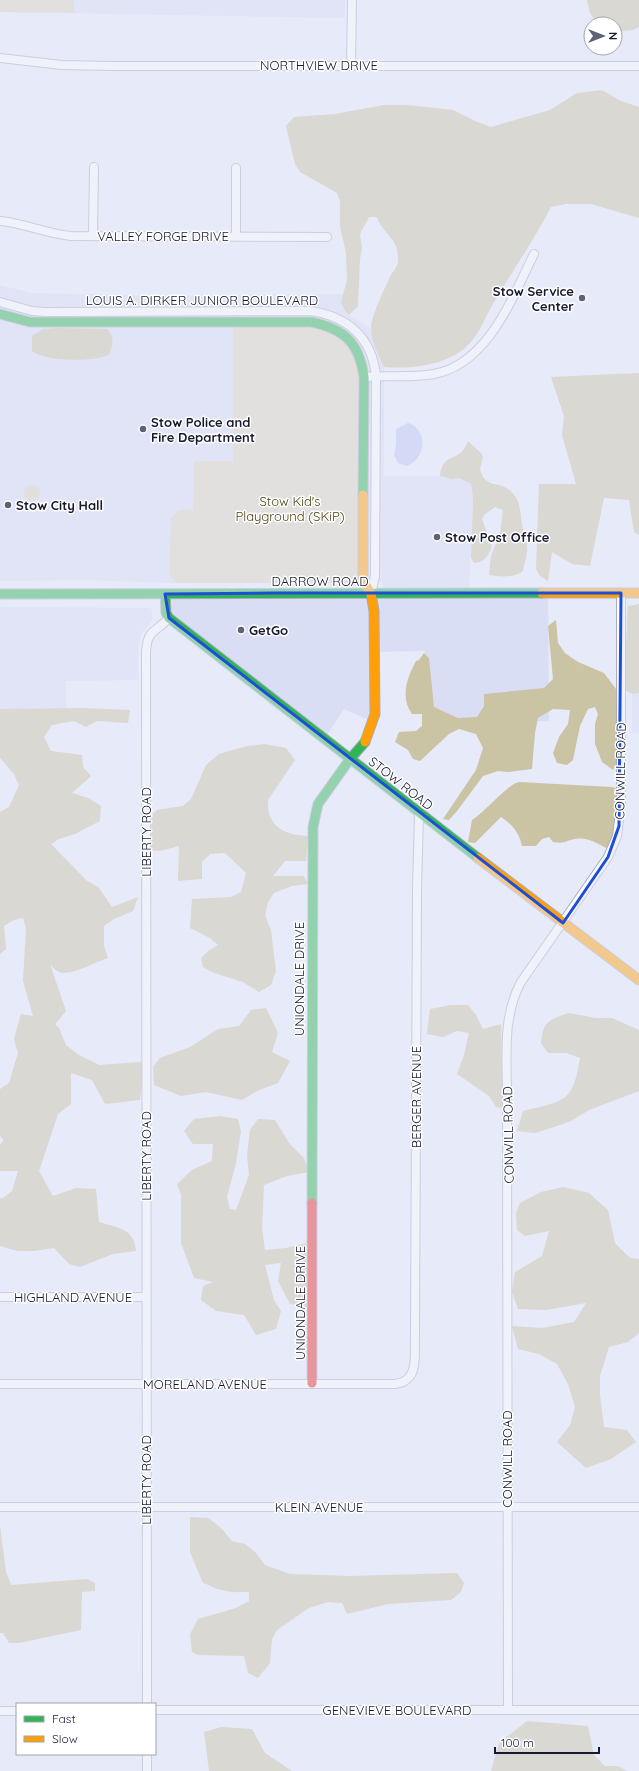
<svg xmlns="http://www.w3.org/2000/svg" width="639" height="1771" font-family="Quicksand,sans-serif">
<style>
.built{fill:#dadef4}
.green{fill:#dad5bf}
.forest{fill:#cac3a4}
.water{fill:#bcc5f4}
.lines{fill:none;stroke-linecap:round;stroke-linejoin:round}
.street-casing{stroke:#aaadbe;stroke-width:10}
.fast-casing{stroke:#aaadbe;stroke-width:11}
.slow-casing{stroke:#aaadbe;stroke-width:11}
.jam-casing{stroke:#aaadbe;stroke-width:11}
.street{stroke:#fbfcfe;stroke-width:8}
.fast{stroke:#30b455;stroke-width:9}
.slow{stroke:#ff9f0a;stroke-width:9}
.jam{stroke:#e5322d;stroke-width:9}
.marked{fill:none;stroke:#1d4ed8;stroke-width:3;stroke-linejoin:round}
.poi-dot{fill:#5f6276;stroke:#fff;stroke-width:1.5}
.labels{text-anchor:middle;stroke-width:3;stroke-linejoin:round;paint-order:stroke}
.street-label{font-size:13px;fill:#161930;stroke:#fff}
.poi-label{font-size:13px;font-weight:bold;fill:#161930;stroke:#fff;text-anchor:start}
.park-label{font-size:13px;fill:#4f430e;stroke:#fff}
</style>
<rect width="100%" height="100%" fill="#e7eaf8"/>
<g class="built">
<polygon points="0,0 345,0 345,18 0,12"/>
<polygon points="0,285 31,293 165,296 344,294 345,311 358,321 370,328 384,367 384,476 440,476 451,479 459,478 471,484 473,498 469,591 384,592 383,582 175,583 85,580 0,581"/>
<polygon points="371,594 548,594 549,721 425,723 425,651 374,652"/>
<polygon points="369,595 371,721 344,709 325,738 169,616 168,596"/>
<polygon points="0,607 149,608 152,610 152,620 142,633 138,644 138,680 66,681 66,712 37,709 0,709"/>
<polygon points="632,679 639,679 639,733 632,734"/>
</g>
<g class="green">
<polygon points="0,0 74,0 74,13 0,12"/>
<polygon points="233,322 337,329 362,362 363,580 355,583 177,583 169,575 171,518 179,510 193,509 194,461 233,461"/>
<circle cx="32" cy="493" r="8"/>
</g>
<g class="forest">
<polygon points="587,0 639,0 639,27 633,30 615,32 615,24 597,24 590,13"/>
<path d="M602,90L621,101L639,107V218L591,204H566L551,207C534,240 513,270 494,302C485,317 479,336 465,348C443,366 411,369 384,367C379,356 371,341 371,329C370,319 384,290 389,279C392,271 399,268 398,257C398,238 382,233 377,217H369L360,234L362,248L360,259L358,306L349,315L345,311L341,302L347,280L346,253L340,227V201L337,193L300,172L295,164L286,126L294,117L335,114L384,105H408L453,110L475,121L491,127L550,110L577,93Z"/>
<path d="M57,328L107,329C115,338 113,344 109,355C93,362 47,362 32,351V336L43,329Z"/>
<polygon points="639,373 639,535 634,532 629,500 604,498 590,566 572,564 552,552 548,581 540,576 536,569 539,484 576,484 562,435 564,416 551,377"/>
<path d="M468,441L481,453L483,457L480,469C485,488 496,481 508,489C521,498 520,512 522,525C524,532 526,540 527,547C528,554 524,564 523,571C514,578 500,577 489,575L491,556L500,534L503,510L495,507L484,515L482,519L492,546C488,556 485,562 474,563L471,558L473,498L471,484L459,478L451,479L440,476C442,451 460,464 468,441Z"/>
<polygon points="639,604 639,693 634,694 626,691 625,661 628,606"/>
<path d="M556,620L558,643L565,653L578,662L604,673L616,689L618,762L613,770L602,762L595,744V724L598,714L595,707L588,709L580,726L573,760L567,765L557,763L553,753L559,737L568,724L570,710L553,709L538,718L535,733L532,769L508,772L498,771L483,776L457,811L449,820L443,819L476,770L483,748L476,734L459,729L449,734L420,761L413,759L408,750L395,742L399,732L416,731L422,726V714H412C400,697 407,678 416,661L419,660L424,653L429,658L434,707L458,718L477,717L484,706V694L544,688L553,679L548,626Z"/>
<path d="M82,708L130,710L128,723L97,721L86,727L74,721L52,725L44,737L51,751L82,755L83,767L91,776L72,793L88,798L101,806L100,821L75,834L59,839L51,844L86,880L99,888L112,907L138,897L133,911L114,919L104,926V946L108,958C95,962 72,976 59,972C56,971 52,966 50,964L66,1011L55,1024L59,1028L66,1045L79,1055L99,1065L141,1062L143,1072L140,1100L105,1104L92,1080L71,1073V1104L58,1114L39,1171L53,1196L76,1188L96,1189L99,1222C118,1228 134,1228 136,1251L113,1254L80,1267L69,1264L54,1248L34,1251H17L0,1246V1198H3L12,1191L18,1171H0V1145L4,1140L0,1136V1089L9,1083L18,1053L14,1039L21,1014L33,1016L23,981L26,928L23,918L14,920L4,926L6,949L0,954V812L9,807L19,785L14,774L0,758V709Z"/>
<path d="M264,744L286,748L295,760L268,800C268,805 268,812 270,816C276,832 293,835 308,836L306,861H285L273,876H304L308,884L292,886L274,893L268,902L265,915L271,930L276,971L271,985L259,992L243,982L214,973L203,967L201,958L208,951L218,945L210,938L190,928L192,899L231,897L241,892L246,873L225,853L210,854L202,862V879L178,881L179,846L160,851L148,850L151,840L152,815L157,810L183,806L191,799L206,765L219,754L247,746Z"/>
<path d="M519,782L612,787L618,789C618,807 620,834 606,848C596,843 587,837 575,839C564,841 565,844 553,842L549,837L542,839L536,846H522C519,832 513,825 501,817L475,843L468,842L472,820C484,813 508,784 519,782Z"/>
<polygon points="451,1005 468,1005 476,1015 483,1029 501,1024 503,1108 496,1107 489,1096 457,1074 464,1055 469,1033 457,1031 443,1037 427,1034 430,1009"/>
<polygon points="266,1008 278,1033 272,1052 290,1061 278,1083 257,1091 242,1100 206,1092 181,1096 154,1085 153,1067 160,1058 190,1047 218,1029 239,1026 251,1010"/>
<path d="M569,1013L596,1018H612L639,1030V1091L589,1110L571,1121L554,1127L535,1133L517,1131L523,1111C564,1101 573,1103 580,1058L567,1053H548L541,1043C543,1022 549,1019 569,1013Z"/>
<polygon points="220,1116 238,1119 241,1132 236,1163 227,1197 230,1209 236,1210 249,1175 247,1155 250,1130 258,1119 275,1120 289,1143 304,1158 309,1172 287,1176 264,1185 262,1228 265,1250 286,1248 306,1243 309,1307 290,1304 278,1281 281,1263 265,1265 274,1300 281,1311 276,1329 256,1335 244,1315 216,1311 201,1300 203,1286 213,1282 194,1278 181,1243 181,1195 177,1184 192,1170 212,1161 213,1144 193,1144 184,1131 194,1119"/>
<polygon points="563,1187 589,1193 608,1210 615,1243 630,1258 639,1259 639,1333 628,1342 609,1347 600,1376 600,1394 604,1427 627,1430 636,1442 611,1459 586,1468 557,1442 570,1425 575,1407 568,1384 557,1364 539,1354 518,1349 512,1326 542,1328 574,1322 586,1303 546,1310 518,1309 512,1292 515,1272 542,1256 549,1231 525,1236 517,1230 516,1213 520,1203 541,1192"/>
<path d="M190,1517L208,1518L220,1527L232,1541L245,1544L255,1552L265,1565L290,1574L350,1576L457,1573L464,1583L461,1592L451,1600L388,1604L347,1614L342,1603L328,1602L309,1608L277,1630L272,1639L270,1663L258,1678L248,1673L244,1656L198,1655L192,1652L190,1634L198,1619L236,1608L249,1601V1592C240,1592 231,1593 222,1590C215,1589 210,1585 203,1583L190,1552Z"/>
<polygon points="0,1525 6,1572 11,1585 87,1579 95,1583 95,1591 82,1592 81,1630 19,1643 9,1643 3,1633 0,1633"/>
<polygon points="527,1721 588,1726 594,1755 605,1766 618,1766 627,1771 491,1771 499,1743"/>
<polygon points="221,1727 252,1729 265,1753 292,1771 209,1771 204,1732"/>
</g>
<path class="water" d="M408,423C429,430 426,458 407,466L398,463L394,455L396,445V429Z"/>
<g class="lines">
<defs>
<g id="street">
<polyline points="0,58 62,65 111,66 639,66"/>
<polyline points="351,65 352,0"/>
<polyline points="236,168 236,236"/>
<path d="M0,221C24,223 47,234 71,236L327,237"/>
<polyline points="93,236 94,167"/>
<path d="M0,302L32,311L46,312L310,311C347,316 372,337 376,376L375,576L371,594"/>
<path d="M364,377C388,375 411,378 434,374C488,364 512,298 534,254"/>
<polyline points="0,1297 146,1297"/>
<path d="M0,1384H395C420,1381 414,1355 415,1336L417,889L419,814"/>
<polyline points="0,1507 639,1507"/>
<path d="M147,1704L146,653C147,629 155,633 169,618"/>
<path d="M508,1709L507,1096C507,1058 502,1017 521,982L608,857L617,836L621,805V593"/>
<polyline points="155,1710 639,1710"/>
<polyline points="0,1711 17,1711"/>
<polyline points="147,1771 147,1754"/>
</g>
<g id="fast">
<path d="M0,314L30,322H311C345,329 359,343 364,377L363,495"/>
<polyline points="0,594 542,593"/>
<polyline points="165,594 166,613 169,618 478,858"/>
<polyline points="312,1203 313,827 318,804 350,759 365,742"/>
</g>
<g id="slow">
<polyline points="363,495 363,580 371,594 374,611 375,714 365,742"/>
<polyline points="542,593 639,593"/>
<polyline points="478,858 639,980"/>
</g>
<polyline id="jam" points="312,1383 312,1203"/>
</defs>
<use href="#street" class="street-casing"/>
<use href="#fast" class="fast-casing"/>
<use href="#slow" class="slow-casing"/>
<use href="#jam" class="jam-casing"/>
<use href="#street" class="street"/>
<use href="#fast" class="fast"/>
<use href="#slow" class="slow"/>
<use href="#jam" class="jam"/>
</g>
<path d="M0 0H639V1771H0ZM273,593H621L619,826L608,857L563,923L169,618L165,594Z" fill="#e7eaf8" fill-opacity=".55" fill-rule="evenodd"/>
<path class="marked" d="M273,593H621L619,826L608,857L563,923L169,618L165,594Z"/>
<g class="poi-dot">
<circle cx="582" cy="298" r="4"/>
<circle cx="143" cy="429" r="4"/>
<circle cx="8" cy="505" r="4"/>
<circle cx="437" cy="537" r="4"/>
<circle cx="241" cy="630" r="4"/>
</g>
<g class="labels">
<g class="street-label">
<text x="319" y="70">NORTHVIEW DRIVE</text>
<text x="163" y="241">VALLEY FORGE DRIVE</text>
<text x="202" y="305">LOUIS A. DIRKER JUNIOR BOULEVARD</text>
<text x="320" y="586">DARROW ROAD</text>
<text transform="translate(620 771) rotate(-89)" y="5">CONWILL ROAD</text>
<text transform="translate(401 783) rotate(38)" y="5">STOW ROAD</text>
<text transform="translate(146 832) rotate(-90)" y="5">LIBERTY ROAD</text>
<text transform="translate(299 979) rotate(-90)" y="5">UNIONDALE DRIVE</text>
<text transform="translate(416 1097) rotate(-90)" y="5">BERGER AVENUE</text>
<text transform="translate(508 1135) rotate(-91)" y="5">CONWILL ROAD</text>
<text transform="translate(146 1156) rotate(-90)" y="5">LIBERTY ROAD</text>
<text x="73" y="1302">HIGHLAND AVENUE</text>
<text transform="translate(300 1303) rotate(-90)" y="5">UNIONDALE DRIVE</text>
<text x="205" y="1389">MORELAND AVENUE</text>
<text transform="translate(507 1459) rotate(-90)" y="5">CONWILL ROAD</text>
<text transform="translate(146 1480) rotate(-90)" y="5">LIBERTY ROAD</text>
<text x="319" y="1512">KLEIN AVENUE</text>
<text x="397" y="1715">GENEVIEVE BOULEVARD</text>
</g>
<g class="poi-label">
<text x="574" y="296" text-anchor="end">Stow Service<tspan x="574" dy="15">Center</tspan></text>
<text x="151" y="427">Stow Police and<tspan x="151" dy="15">Fire Department</tspan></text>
<text x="16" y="510">Stow City Hall</text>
<text x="445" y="542">Stow Post Office</text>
<text x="249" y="635">GetGo</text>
</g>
<g class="park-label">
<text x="290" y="506">Stow Kid's<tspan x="290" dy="15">Playground (SKiP)</tspan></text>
</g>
</g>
<rect x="16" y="1703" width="140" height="52" fill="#ffffff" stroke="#a2a3ac"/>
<rect x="24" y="1716" width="20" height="6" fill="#30b455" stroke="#a2a3ac"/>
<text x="52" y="1723" font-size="12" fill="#161930">Fast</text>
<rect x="24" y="1736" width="20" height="6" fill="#ff9f0a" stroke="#a2a3ac"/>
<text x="52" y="1743" font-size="12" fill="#161930">Slow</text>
<g transform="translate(603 36) rotate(90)"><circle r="19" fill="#ffffff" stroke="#a2a3ac"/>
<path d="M0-3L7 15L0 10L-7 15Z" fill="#5f6276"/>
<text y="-6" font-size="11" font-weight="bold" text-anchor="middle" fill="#161930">N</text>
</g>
<path d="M495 1747v6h104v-6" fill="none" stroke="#161930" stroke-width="2"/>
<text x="501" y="1747" font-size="12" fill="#161930" stroke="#ffffff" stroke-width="3" paint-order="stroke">100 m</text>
</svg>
